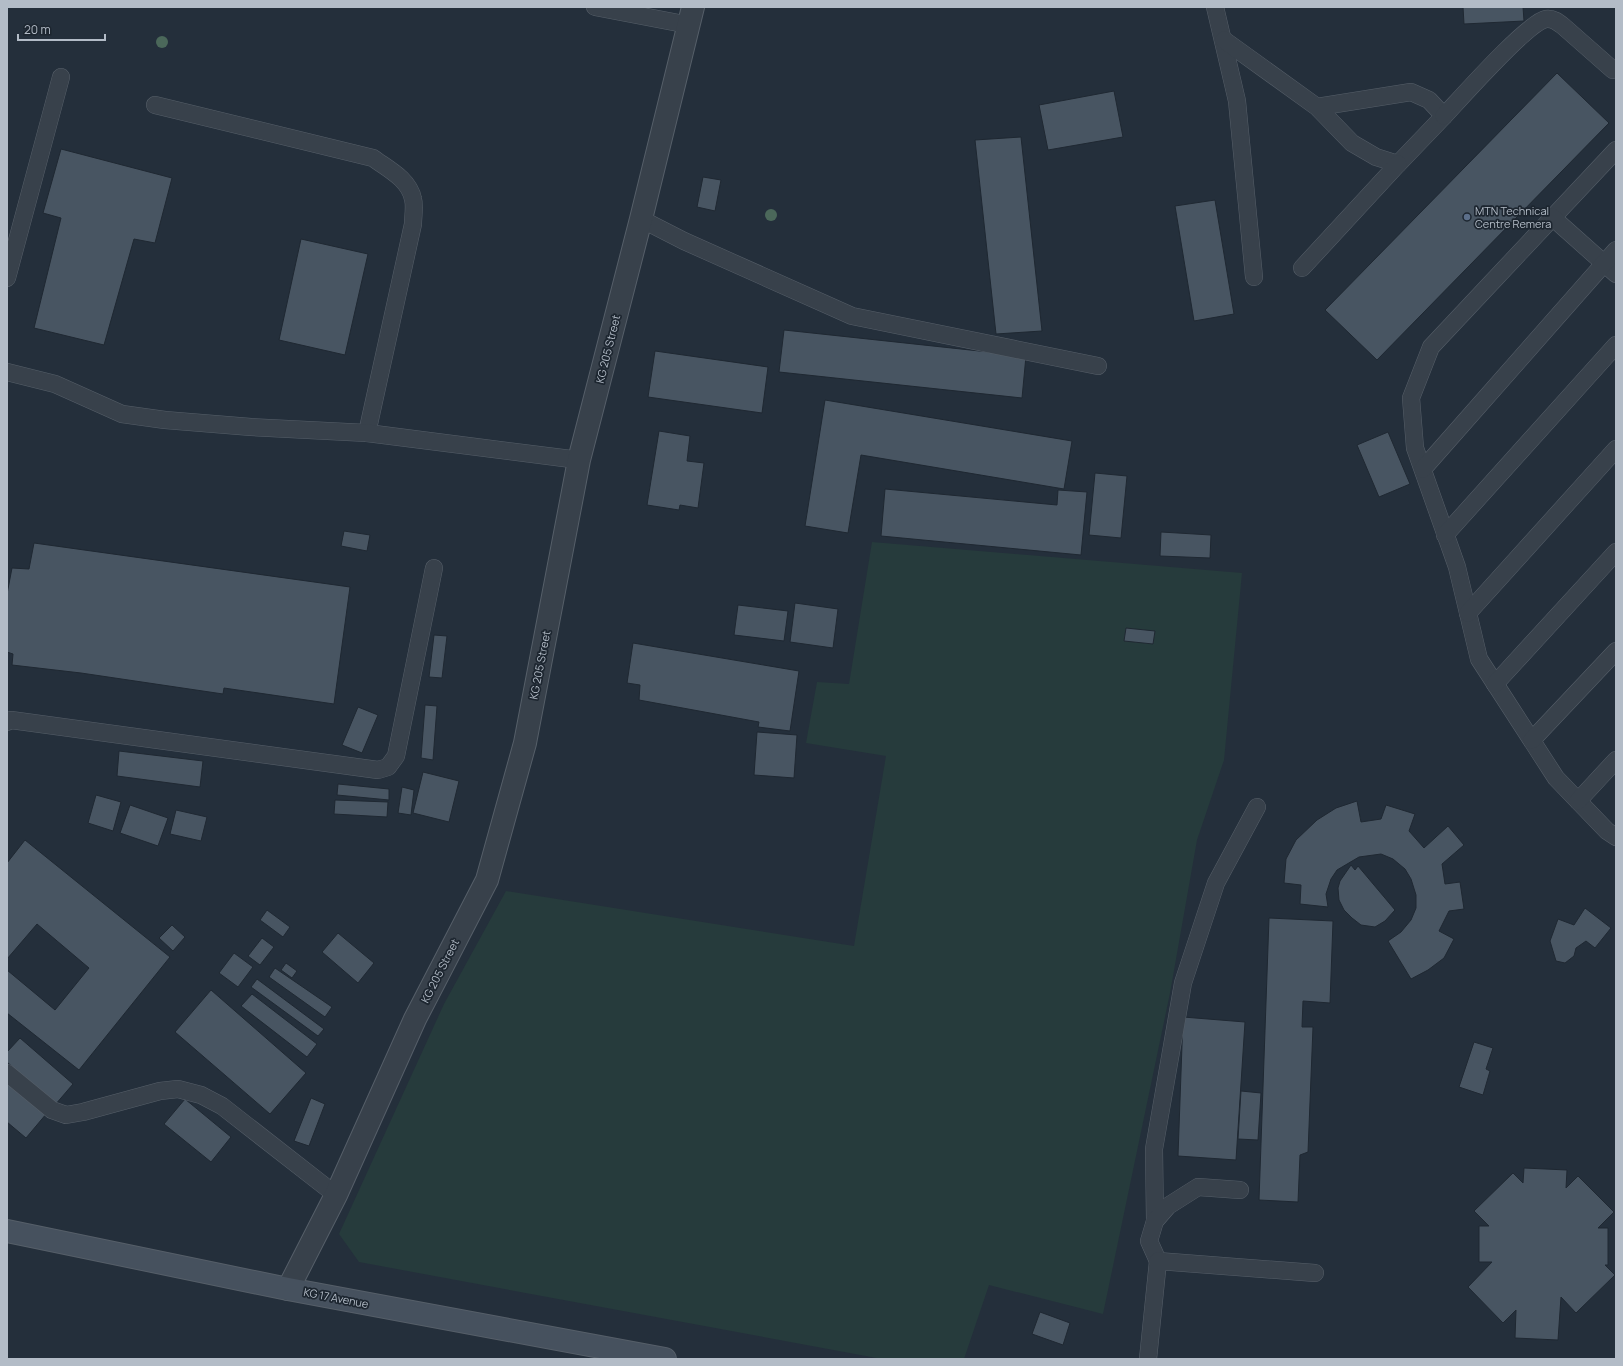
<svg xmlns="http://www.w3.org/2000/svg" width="1623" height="1366" font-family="Manrope,sans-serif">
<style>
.green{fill:#263b3c}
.building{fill:#485562;stroke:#1f2832}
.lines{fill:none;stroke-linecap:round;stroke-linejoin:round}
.lane-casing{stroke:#565f69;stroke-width:18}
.street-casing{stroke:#565f69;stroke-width:24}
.secondary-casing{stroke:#565f69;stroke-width:24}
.lane{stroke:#38414b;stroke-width:17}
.street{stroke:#38414b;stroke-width:22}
.secondary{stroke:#46515e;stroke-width:22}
.tree{fill:#4b685a}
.service-dot{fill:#5c6f8a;stroke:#1d2630;stroke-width:1.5}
.labels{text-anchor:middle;stroke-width:3.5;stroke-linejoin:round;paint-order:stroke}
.poi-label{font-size:11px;fill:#b3bcc7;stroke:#1d2630;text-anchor:start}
.street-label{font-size:11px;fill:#b3bcc7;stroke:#1d2630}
</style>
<rect width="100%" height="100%" fill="#242f3b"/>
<polygon class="green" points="872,542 1242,573 1224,760 1197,840 1170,993 1103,1314 989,1285 964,1359 882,1359 359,1262 339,1234 444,1004 506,891 854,946 886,756 806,743 817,682 849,684"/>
<g class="building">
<polygon points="1463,7 1523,7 1524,21 1464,24"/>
<polygon points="1557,73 1609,123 1377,360 1325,310"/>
<polygon points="1114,91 1123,137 1048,150 1039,105"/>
<polygon points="1021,137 1042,331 996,334 975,140"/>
<polygon points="61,149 172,178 155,243 134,239 104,345 34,328 61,218 43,213"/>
<polygon points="703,177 721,180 715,211 697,207"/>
<polygon points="1215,200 1234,314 1194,321 1175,206"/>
<polygon points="301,239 368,254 345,355 279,340"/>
<polygon points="784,330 1026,356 1022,398 779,372"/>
<polygon points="655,351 768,367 762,413 648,397"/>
<polygon points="825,400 1072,441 1064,489 861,455 848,533 805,526"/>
<polygon points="659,431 690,436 687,461 704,463 698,508 680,505 679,510 647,505"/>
<polygon points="1388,432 1410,484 1379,497 1357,445"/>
<polygon points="1095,473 1127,476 1121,538 1089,535"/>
<polygon points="885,489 1057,505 1058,490 1087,492 1081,555 881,536"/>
<polygon points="344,531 370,535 367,551 341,546"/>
<polygon points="1161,532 1211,535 1210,558 1160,556"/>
<polygon points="34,543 350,587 334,704 224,688 223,694 81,673 12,665 13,654 7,652 7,594 12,568 29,569"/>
<polygon points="795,603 838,609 833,648 790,642"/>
<polygon points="738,605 788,611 784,641 734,635"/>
<polygon points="1126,628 1155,631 1153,644 1124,641"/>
<polygon points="434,635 447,636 442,678 429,677"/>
<polygon points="633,643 799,671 790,731 758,727 759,722 639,700 640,685 627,683"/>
<polygon points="425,705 437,706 433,760 421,758"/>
<polygon points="358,707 378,715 362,753 342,745"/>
<polygon points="757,732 797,735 794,778 754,775"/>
<polygon points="119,751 203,761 200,787 117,776"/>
<polygon points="423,772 459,781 449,822 413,813"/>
<polygon points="338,784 389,789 389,800 337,795"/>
<polygon points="402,787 414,790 411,815 398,813"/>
<polygon points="96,795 121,802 113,831 88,823"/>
<polygon points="335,800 388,802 387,817 334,814"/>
<polygon points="1357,801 1361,822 1381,819 1386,805 1415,814 1409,831 1424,848 1448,826 1464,845 1442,864 1445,884 1460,882 1464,909 1449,911 1439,931 1454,939 1444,958 1428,970 1411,979 1388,941 1401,932 1411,920 1416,908 1416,895 1411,879 1405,869 1393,859 1381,854 1359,857 1337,870 1331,879 1326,894 1328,907 1300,904 1301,885 1284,883 1286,859 1296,840 1317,820 1336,808"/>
<polygon points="130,805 168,818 158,846 120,833"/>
<polygon points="176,810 207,817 201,841 170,834"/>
<polygon points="25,840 170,957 79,1070 7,1013 7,970 55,1010 89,968 37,924 7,959 7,863"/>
<polygon points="1351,865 1355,870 1358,866 1395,910 1385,921 1375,927 1361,925 1352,918 1344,910 1339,900 1338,888 1340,881"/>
<polygon points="1585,908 1611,928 1595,948 1586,941 1576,948 1574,956 1565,963 1556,961 1550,941 1558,919 1574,925"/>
<polygon points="267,910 290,927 283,937 260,920"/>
<polygon points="1269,918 1333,921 1330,1003 1303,1001 1302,1027 1313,1027 1308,1152 1300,1155 1298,1202 1259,1200"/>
<polygon points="172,925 185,937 173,951 159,938"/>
<polygon points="338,933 374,963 358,983 322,952"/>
<polygon points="262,938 274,947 260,965 248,956"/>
<polygon points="234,953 253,967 238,987 219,973"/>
<polygon points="286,963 297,971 292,978 281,970"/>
<polygon points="275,968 332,1007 325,1017 269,977"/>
<polygon points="257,979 324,1029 318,1036 251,987"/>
<polygon points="211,990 306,1073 270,1114 175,1032"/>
<polygon points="252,994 317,1044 307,1057 241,1006"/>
<polygon points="1183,1017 1245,1022 1236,1160 1178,1156"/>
<polygon points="20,1038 73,1084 55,1105 7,1062 7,1052"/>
<polygon points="1474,1042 1493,1048 1486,1069 1490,1071 1483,1095 1459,1087"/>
<polygon points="7,1080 47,1113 26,1138 7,1122"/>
<polygon points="1241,1091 1261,1093 1258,1140 1238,1139"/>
<polygon points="311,1098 325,1104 309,1146 294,1141"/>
<polygon points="185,1099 231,1137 211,1162 164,1124"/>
<polygon points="1524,1168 1567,1170 1566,1188 1578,1176 1614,1212 1598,1228 1608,1228 1608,1265 1605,1265 1615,1275 1576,1313 1561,1297 1558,1340 1515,1338 1516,1310 1503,1323 1468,1287 1492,1262 1479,1262 1479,1226 1489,1226 1474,1211 1513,1173 1523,1183"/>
<polygon points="1040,1312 1070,1323 1063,1345 1032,1334"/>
</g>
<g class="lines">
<defs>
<g id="lane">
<polyline points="595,7 689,25"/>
<polyline points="1215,7 1237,101 1254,277"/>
<polyline points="1224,40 1317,107 1352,143 1376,157 1398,164 1444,116 1429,100 1411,92 1317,107"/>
<path d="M155,105L373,158C388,169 409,179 413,199C415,206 413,216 413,224L367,433"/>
<path d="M1444,116C1460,99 1528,22 1546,19C1553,18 1558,22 1563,26L1613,70"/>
<polyline points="1616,150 1431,347 1411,398 1415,448 1457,567 1479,659 1556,778 1607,831 1616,837"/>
<polyline points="1552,217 1616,274"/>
<polyline points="641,219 684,241 852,316 1098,366"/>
<polyline points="1302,268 1398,164"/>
<polyline points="7,278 61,77"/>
<polyline points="7,372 55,384 122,414 165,420 251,427 367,433 579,460"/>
<polyline points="1423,469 1616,250"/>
<polyline points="1445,535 1616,345"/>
<polyline points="1468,613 1616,449"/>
<polyline points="1495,684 1616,552"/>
<polyline points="7,722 11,720 378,770 388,767 396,756 434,568"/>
<polyline points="1532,740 1616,651"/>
<polyline points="1578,801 1616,760"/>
<polyline points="7,1073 52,1110 66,1115 83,1112 160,1091 178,1089 201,1095 222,1106 336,1195"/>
<polyline points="1155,1221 1154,1149 1183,983 1216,883 1257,807"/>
<polyline points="1158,1261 1149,1241 1155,1221 1168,1206 1198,1187 1240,1190"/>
<polyline points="1148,1359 1158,1261 1315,1273"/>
</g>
<polyline id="street" points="288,1289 336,1195 415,1019 487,880 525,743 579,460 641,219 693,7"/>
<polyline id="secondary" points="7,1231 288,1289 665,1359"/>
</defs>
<use href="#lane" class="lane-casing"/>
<use href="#street" class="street-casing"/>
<use href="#secondary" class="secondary-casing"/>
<use href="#lane" class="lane"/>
<use href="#street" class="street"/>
<use href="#secondary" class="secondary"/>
</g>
<g class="tree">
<circle cx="162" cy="42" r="6"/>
<circle cx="771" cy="215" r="6"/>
</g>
<circle class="service-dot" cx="1467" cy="217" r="4"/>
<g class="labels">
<g class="poi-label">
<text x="1475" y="215">MTN Technical<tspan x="1475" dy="13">Centre Remera</tspan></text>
</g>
<g class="street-label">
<text transform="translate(608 349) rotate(-76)" y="4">KG 205 Street</text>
<text transform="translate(540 665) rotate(-79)" y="4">KG 205 Street</text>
<text transform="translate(440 971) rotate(-63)" y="4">KG 205 Street</text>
<text transform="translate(336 1298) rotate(11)" y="4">KG 17 Avenue</text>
</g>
</g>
<rect width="1623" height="1366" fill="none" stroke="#b3bcc7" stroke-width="16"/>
<path d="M18 34v6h87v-6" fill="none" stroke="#b3bcc7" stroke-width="2"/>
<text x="24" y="34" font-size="12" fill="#b3bcc7" stroke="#1d2630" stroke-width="3" paint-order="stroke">20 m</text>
</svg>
